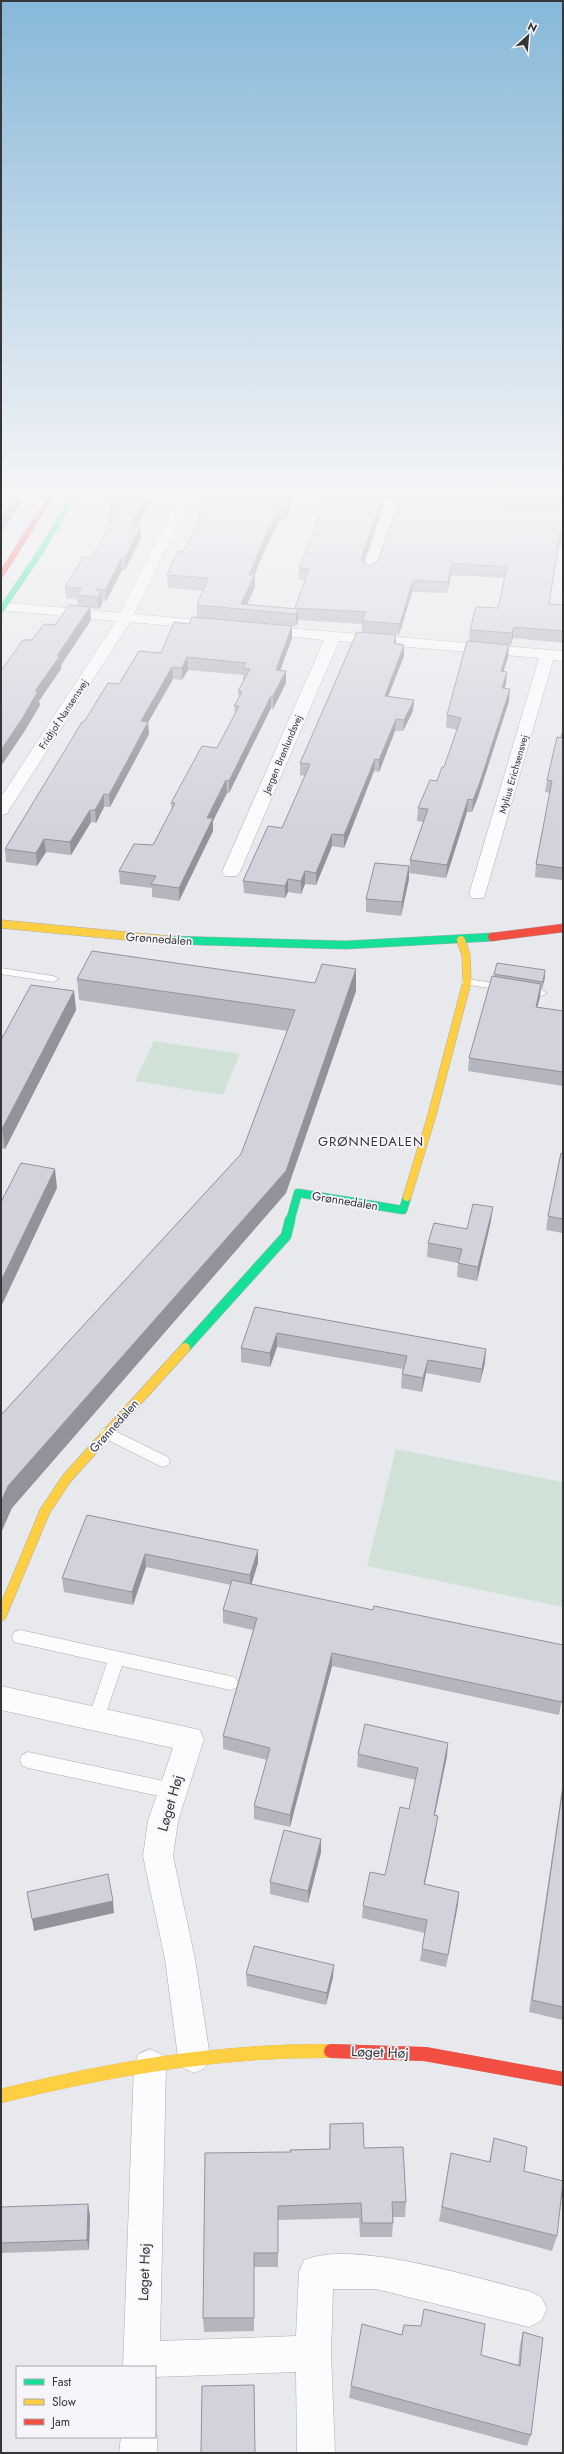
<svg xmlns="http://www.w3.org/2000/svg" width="564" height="2454" font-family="Jost,sans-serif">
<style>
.green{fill:#d0e2d8}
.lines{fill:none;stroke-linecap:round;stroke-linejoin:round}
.lane-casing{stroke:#acacaf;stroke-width:1}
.street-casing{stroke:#acacaf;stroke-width:1}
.fast-far2-casing{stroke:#acacaf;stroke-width:6}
.fast-far1-casing{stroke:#acacaf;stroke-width:9}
.fast-casing{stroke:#acacaf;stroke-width:11}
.slow-far2-casing{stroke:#acacaf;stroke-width:9}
.slow-far1-casing{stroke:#acacaf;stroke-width:11}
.slow-casing{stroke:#acacaf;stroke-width:14}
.jam-far2-casing{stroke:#acacaf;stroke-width:6}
.jam-far1-casing{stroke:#acacaf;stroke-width:9}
.jam-casing{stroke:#acacaf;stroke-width:14}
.lane{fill:#fcfcfc;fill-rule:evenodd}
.street{fill:#fcfcfc;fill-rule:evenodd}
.fast-far2{stroke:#16e098;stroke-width:6}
.fast-far1{stroke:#16e098;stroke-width:8}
.fast{stroke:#16e098;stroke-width:10}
.slow-far2{stroke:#ffcf43;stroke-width:8}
.slow-far1{stroke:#ffcf43;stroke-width:10}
.slow{stroke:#ffcf43;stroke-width:14}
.jam-far2{stroke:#f24e42;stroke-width:6}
.jam-far1{stroke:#f24e42;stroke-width:8}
.jam{stroke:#f24e42;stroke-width:14}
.wall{fill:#b4b5bd}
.shaded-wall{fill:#92939a}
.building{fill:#d1d2dc;stroke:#92939a}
.labels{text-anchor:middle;stroke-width:3.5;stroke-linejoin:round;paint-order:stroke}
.far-street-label{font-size:10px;fill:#353638;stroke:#f5f5fb}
.street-label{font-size:12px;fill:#353638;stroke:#f5f5fb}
.neighbourhood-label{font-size:13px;letter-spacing:1px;fill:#353638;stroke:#f5f5fb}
.near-street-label{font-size:14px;fill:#353638;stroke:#f5f5fb}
</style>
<rect width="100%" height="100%" fill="#e8e9ed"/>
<g class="green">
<polygon points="154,1041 240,1054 223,1095 135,1081"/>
<polygon points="396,1449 563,1482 563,1607 367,1566"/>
</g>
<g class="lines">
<defs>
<g id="lane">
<polygon points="1,968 53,976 59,979 53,982 1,974"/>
<polygon points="467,979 541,990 547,993 541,996 463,984 461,982 463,980"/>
<polygon points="107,1427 168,1457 170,1461 168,1465 163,1467 158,1465 102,1437 100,1433 102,1429"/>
<polygon points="20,1630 230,1676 236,1678 238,1683 236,1688 230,1690 122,1666 104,1719 102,1724 96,1726 90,1724 88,1719 107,1663 14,1642 12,1637 14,1632"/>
<polygon points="28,1752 173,1783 179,1785 182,1791 179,1797 173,1799 28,1768 22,1765 20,1760 22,1755"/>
</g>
<g id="street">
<polygon points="182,491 194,491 134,614 219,622 226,626 219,630 130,622 9,810 7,814 1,815 1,797 116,621 1,610 1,602 120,613"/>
<path d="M207,491C232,491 427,496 434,506L427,510L397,508L376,572L369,576L362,572L384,507L213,495Z"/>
<polygon points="263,626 563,651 563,661 553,660 484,898 472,898 469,894 539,658 339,641 240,872 237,876 225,876 222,872 324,640 258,633 256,630 258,627"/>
<polygon points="1,1686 200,1730 204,1739 178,1821 173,1856 195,1959 210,2057 205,2068 194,2073 183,2068 178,2057 165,1959 143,1856 148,1821 173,1748 1,1710"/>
<path d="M150,2049L161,2054L166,2065L160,2341L296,2336L299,2272L304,2260C354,2239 474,2278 529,2291L541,2297L547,2309L541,2321L529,2327L376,2289H333L331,2353L335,2453H297L296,2372L155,2377V2367H123L134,2065L139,2054Z"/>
<polygon points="155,2431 157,2437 157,2453 119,2453 121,2437 155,2437"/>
</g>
<polyline id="fast-far2" points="1,610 41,551 77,491"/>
<g id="fast-far1">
<polyline points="168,940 346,945 492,937"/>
<polyline points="290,1221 298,1193 403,1210 407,1197"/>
</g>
<polyline id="fast" points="185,1348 286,1236 290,1220"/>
<g id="slow-far2">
<polyline points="1,924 168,940"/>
<polyline points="407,1197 432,1115 467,982 466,955 461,940"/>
</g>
<polyline id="slow-far1" points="1,1616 45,1511 67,1478 185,1348"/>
<path id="slow" d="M1,2096C110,2069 218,2050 331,2051"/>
<polyline id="jam-far2" points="1,575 54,491"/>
<polyline id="jam-far1" points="492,937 563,928"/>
<polyline id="jam" points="331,2051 425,2054 563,2079"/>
</defs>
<use href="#lane" class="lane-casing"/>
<use href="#street" class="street-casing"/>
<use href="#fast-far2" class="fast-far2-casing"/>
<use href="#fast-far1" class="fast-far1-casing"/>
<use href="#fast" class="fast-casing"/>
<use href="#slow-far2" class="slow-far2-casing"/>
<use href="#slow-far1" class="slow-far1-casing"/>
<use href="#slow" class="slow-casing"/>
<use href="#jam-far2" class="jam-far2-casing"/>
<use href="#jam-far1" class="jam-far1-casing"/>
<use href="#jam" class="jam-casing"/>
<use href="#lane" class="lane"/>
<use href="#street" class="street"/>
<use href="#fast-far2" class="fast-far2"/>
<use href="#fast-far1" class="fast-far1"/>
<use href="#fast" class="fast"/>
<use href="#slow-far2" class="slow-far2"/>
<use href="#slow-far1" class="slow-far1"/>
<use href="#slow" class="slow"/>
<use href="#jam-far2" class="jam-far2"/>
<use href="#jam-far1" class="jam-far1"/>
<use href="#jam" class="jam"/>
</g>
<g class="wall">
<polygon points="210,491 298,491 298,492 293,491 293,502 285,520 280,519 265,550 255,574 255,587 247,604 295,609 305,580 299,579 299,568 382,508 364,562 369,566 378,561 441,501 332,494 332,491 563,491 563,545 559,545 549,604 563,605 563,643 513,638 511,645 509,645 508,657 503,671 506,684 504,688 509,701 478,797 472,812 467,812 446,878 409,873 410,860 424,822 417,821 418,808 437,781 444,767 457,730 446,727 447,715 469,641 470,630 498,608 504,578 451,575 447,593 412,592 399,635 362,632 362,624 298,620 296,626 292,626 292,638 280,670 286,683 273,709 271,708 229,793 227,793 213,821 213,831 179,901 152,897 152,888 120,884 119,871 153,845 172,810 171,803 217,748 235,714 234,706 239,698 238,691 244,680 243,680 243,675 188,670 182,680 173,679 148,722 149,734 110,807 104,807 96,823 91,822 71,855 46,852 37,866 6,862 5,849 84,722 119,684 161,653 189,624 197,617 197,605 203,591 168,588 167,575 183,552 199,519 199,514"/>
<polygon points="152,497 137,527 140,527 141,538 125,570 122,570 106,601 102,601 102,604 99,609 90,608 91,620 61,665 61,669 39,701 40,705 24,732 1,766 1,671 32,640 55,625 78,606 77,599 66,598 65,587 92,558 108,528 107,518 110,513 109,513 108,502"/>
<polygon points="396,635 396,644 404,656 388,696 414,700 413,711 403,731 395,731 379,772 374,771 344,848 332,846 316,885 305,884 301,894 288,892 285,898 244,893 243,881 282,828 305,776 300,775 300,763"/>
<polygon points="563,729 563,875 562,880 535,877 536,864 550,793 545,792 547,780"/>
<polygon points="409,879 401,916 366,912 366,899"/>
<polygon points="494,974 545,977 542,989 541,989 540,997 537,1007 563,1011 563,1086 468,1071 469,1058"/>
<polygon points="77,979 356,991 286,1193 12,1508 1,1415 241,1154 288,1031 79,1000"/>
<polygon points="74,991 76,1010 5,1149 1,1148 1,1040"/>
<polygon points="563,1153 563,1233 546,1230 548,1216"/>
<polygon points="491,1221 477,1281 457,1277 458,1263 427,1257 428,1243"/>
<polygon points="255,1307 485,1363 480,1383 426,1373 422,1392 401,1388 402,1374 403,1369 277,1347 270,1367 241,1362 241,1348"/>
<polygon points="87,1515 258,1563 251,1585 563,1693 559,1715 332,1666 290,1827 254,1819 254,1806 267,1760 223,1749 223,1736 253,1630 223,1623 223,1610 231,1585 146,1567 133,1605 64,1592 62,1578"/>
<polygon points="358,1754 447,1756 435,1815 436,1829 425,1884 459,1892 446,1967 420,1961 422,1949 425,1933 362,1918 363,1906 385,1875 409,1809 416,1780 357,1767"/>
<polygon points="563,1782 563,2020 529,2012"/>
<polygon points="321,1852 308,1903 270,1894 270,1882"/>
<polygon points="246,1974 333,1977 326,2005 247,1986"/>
<polygon points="330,2124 364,2148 406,2202 405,2217 393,2217 393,2223 392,2237 360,2237 359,2218 278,2220 278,2267 254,2267 254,2331 204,2332 203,2318 290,2152 329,2149"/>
<polygon points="494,2138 524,2171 557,2236 552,2251 439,2221 451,2153 489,2162"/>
<polygon points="1,2207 90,2215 89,2250 1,2253"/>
<polygon points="523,2332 531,2435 527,2446 349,2398 351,2386 402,2335 518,2365 520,2345"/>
</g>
<g class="shaded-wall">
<polygon points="20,491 21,502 3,531 1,533 1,520"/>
<polygon points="149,491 152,491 152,497 131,538 130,526"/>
<polygon points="293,491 293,502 285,520 285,507"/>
<polygon points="382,497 382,508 361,572 361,560"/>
<polygon points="280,507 280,519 265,550 251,583 255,574 255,587 245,609 241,604 249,575 265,537"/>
<polygon points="140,527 141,538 125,570 125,558"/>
<polygon points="560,533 559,545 547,615 549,604"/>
<polygon points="122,558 122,570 106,601 105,590"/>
<polygon points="452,563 451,575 447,593 448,582"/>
<polygon points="413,580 412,592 399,635 400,624"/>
<polygon points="101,593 102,604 99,609 98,597"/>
<polygon points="90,607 91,620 61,665 61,669 39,701 40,705 24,732 1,766 1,750 35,691 57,656"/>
<polygon points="298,609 298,622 296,626 296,614"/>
<polygon points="292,626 292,638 276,682 276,670"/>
<polygon points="514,627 513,638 511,645 512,633"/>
<polygon points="396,635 396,647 394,643"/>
<polygon points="404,645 404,656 384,707 385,696"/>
<polygon points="509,645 508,657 500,683 501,671"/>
<polygon points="187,657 188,670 182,680 182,668"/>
<polygon points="172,667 173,679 142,733 141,721"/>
<polygon points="286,671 286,683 273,709 273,696"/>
<polygon points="507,672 506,684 501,700 502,688"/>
<polygon points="510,689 509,701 478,797 472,812 473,800"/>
<polygon points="271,696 271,708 229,793 229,781"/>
<polygon points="414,700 413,711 403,731 404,720"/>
<polygon points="396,719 395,731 379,772 379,760"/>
<polygon points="148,722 149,734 110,807 109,795"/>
<polygon points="375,759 374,771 344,848 344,835"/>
<polygon points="226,780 227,793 213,821 213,831 179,901 179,888 207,818"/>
<polygon points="104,794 104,807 96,823 95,810"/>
<polygon points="468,799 467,812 446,878 447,865"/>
<polygon points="90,810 91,822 71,855 70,842"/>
<polygon points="332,834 332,846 316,885 316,873"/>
<polygon points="44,839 46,852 37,866 36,853"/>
<polygon points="409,866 409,879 401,916 402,902"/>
<polygon points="305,871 305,884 301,894 301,881"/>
<polygon points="288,879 288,892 285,898 285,886"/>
<polygon points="356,969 356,991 286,1193 12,1508 1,1533 1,1502 8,1486 286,1171"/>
<polygon points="545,970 545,977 542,989 543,982"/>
<polygon points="541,984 540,997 534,1020 536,1007"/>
<polygon points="74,991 76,1010 5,1149 2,1129"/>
<polygon points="55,1169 57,1188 1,1307 1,1281"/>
<polygon points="493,1207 491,1221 477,1281 478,1267"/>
<polygon points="277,1333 277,1347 270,1367 270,1353"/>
<polygon points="486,1349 485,1363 480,1383 482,1369"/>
<polygon points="428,1360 426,1373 422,1392 423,1378"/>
<polygon points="258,1550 258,1563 250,1589 250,1575"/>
<polygon points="145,1554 146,1567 133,1605 132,1592"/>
<polygon points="332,1653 332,1666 290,1827 290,1815"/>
<polygon points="448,1743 447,1756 432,1828 434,1815"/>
<polygon points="438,1816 436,1829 422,1897 424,1884"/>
<polygon points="321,1839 321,1852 308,1903 308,1891"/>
<polygon points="459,1892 458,1905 446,1967 448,1955"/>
<polygon points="113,1901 114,1913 34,1931 32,1919"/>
<polygon points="334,1965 333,1977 326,2005 327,1993"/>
<polygon points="88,2204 90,2215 89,2250 87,2240"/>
</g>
<g class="building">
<polygon points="1,491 20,491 1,520"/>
<polygon points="114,491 149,491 130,526 140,527 125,558 122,558 105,590 96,589 101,593 98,597 77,595 82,588 65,587 83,557 92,558 113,519 107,518 116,503 108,502"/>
<polygon points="210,491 293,491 285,507 280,507 265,537 249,575 255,574 241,604 298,609 296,614 197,605 208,578 167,575 178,551 183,552 202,515 199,514"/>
<polygon points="445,491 563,491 563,499"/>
<polygon points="328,494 382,497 361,560 369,566 378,561 399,499 563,509 563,534 560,533 549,604 563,605 563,631 514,627 512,633 470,630 476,607 498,608 507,567 452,563 448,582 413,580 400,624 362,621 366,612 295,608 309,569 299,568"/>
<polygon points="69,605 90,607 57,656 60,656 35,691 38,691 22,719 1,750 1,671 23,640 32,640 44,624 55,625"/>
<polygon points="192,617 292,626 276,670 286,671 273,696 271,696 229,781 226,780 207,818 213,818 179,888 151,884 156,876 119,871 134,844 153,845 175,803 171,803 202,746 217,748 239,706 234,706 242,692 238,691 250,669 243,668 246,663 187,657 182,668 172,667 141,721 148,722 109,795 104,794 95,810 90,810 70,842 44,839 36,853 5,849 82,722 84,722 108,683 119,684 139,651 161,653 174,622 189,624"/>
<polygon points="357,632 396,635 394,643 404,645 385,696 414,700 404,720 396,719 379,760 375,759 344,835 332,834 316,873 305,871 301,881 288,879 285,886 243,881 268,826 282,828 310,764 300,763"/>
<polygon points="467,641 509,645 501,671 507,672 502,688 510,689 479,785 473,800 468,799 447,865 410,860 428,809 418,808 430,780 437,781 442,767 444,767 461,718 447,715"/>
<polygon points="563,729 563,868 536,864 552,781 547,780 557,737 561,738"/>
<polygon points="375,863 409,866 402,902 366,899"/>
<polygon points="92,951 315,983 322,964 356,969 286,1171 8,1486 1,1502 1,1415 241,1154 295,1010 77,979"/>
<polygon points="497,963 545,970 543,982 494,974"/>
<polygon points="492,976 541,984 536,1007 563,1011 563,1072 469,1058"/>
<polygon points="31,985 74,991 2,1129 1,1129 1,1040"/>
<polygon points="561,1153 563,1153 563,1219 548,1216"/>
<polygon points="21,1163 55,1169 1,1281 1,1202"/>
<polygon points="473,1204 493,1207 478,1267 458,1263 462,1249 428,1243 434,1223 467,1229"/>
<polygon points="255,1307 486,1349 482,1369 428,1360 423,1378 402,1374 407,1356 277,1333 270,1353 241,1348"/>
<polygon points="87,1515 258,1550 250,1575 145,1554 132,1592 62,1578"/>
<polygon points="232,1580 373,1610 374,1606 563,1645 563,1693 562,1702 332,1653 290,1815 254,1806 270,1748 223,1736 257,1618 223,1610"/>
<polygon points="365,1724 448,1743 434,1815 438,1816 424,1884 459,1892 448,1955 422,1949 427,1920 363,1906 370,1872 385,1875 400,1807 409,1809 418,1768 358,1754"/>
<polygon points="563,1787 563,2007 532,2000"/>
<polygon points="284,1830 321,1839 308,1891 270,1882"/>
<polygon points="108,1874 113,1901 32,1919 27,1892"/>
<polygon points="254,1946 334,1965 327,1993 246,1974"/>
<polygon points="363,2123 364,2148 403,2147 406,2202 392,2202 393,2223 362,2223 361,2203 278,2206 278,2253 254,2253 254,2318 203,2318 205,2153 291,2152 290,2150 330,2149 330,2124"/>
<polygon points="494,2138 527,2147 524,2171 563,2181 557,2236 442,2207 451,2153 490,2162"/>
<polygon points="88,2204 87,2240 1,2243 1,2207"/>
<polygon points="424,2309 485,2324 481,2355 520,2366 523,2332 543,2338 531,2435 351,2386 362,2324 402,2335 404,2325 421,2326"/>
<polygon points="254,2385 255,2453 201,2453 202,2386"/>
</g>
<linearGradient id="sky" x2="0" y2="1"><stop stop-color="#86b8d9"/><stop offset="0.59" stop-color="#f5f5f7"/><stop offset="1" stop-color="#f5f5f7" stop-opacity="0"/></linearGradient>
<rect width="564" height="834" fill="url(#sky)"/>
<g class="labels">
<g class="far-street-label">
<text transform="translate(63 714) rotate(-57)" y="4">Fridtjof Nansensvej</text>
<text transform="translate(282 754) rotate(-67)" y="4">Jørgen Brønlundsvej</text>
<text transform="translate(513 774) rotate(-74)" y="4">Mylius Erichsensvej</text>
</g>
<g class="street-label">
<text transform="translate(159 939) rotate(4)" y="4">Grønnedalen</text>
<text transform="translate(345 1201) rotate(9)" y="4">Grønnedalen</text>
<text transform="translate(114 1426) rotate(-48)" y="4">Grønnedalen</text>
</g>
<g class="neighbourhood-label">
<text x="371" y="1146">GRØNNEDALEN</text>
</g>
<g class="near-street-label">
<text transform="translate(170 1803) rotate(-74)" y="5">Løget Høj</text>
<text transform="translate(380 2052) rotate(2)" y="5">Løget Høj</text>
<text transform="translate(144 2272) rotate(-88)" y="5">Løget Høj</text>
</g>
</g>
<rect width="564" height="2454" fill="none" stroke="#353638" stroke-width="4"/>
<rect x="16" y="2366" width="140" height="72" fill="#f5f5fb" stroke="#a8a9ad"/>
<rect x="24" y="2379" width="20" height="6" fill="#16e098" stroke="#a8a9ad"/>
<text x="52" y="2386" font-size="12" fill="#353638">Fast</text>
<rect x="24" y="2399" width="20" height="6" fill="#ffcf43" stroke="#a8a9ad"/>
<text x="52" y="2406" font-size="12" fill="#353638">Slow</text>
<rect x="24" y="2419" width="20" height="6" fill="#f24e42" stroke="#a8a9ad"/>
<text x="52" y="2426" font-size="12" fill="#353638">Jam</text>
<g transform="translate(528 36) rotate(26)" stroke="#f5f5fb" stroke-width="3" paint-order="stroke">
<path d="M0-3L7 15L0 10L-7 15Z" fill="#353638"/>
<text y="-6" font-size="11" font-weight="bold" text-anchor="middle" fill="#353638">N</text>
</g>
</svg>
